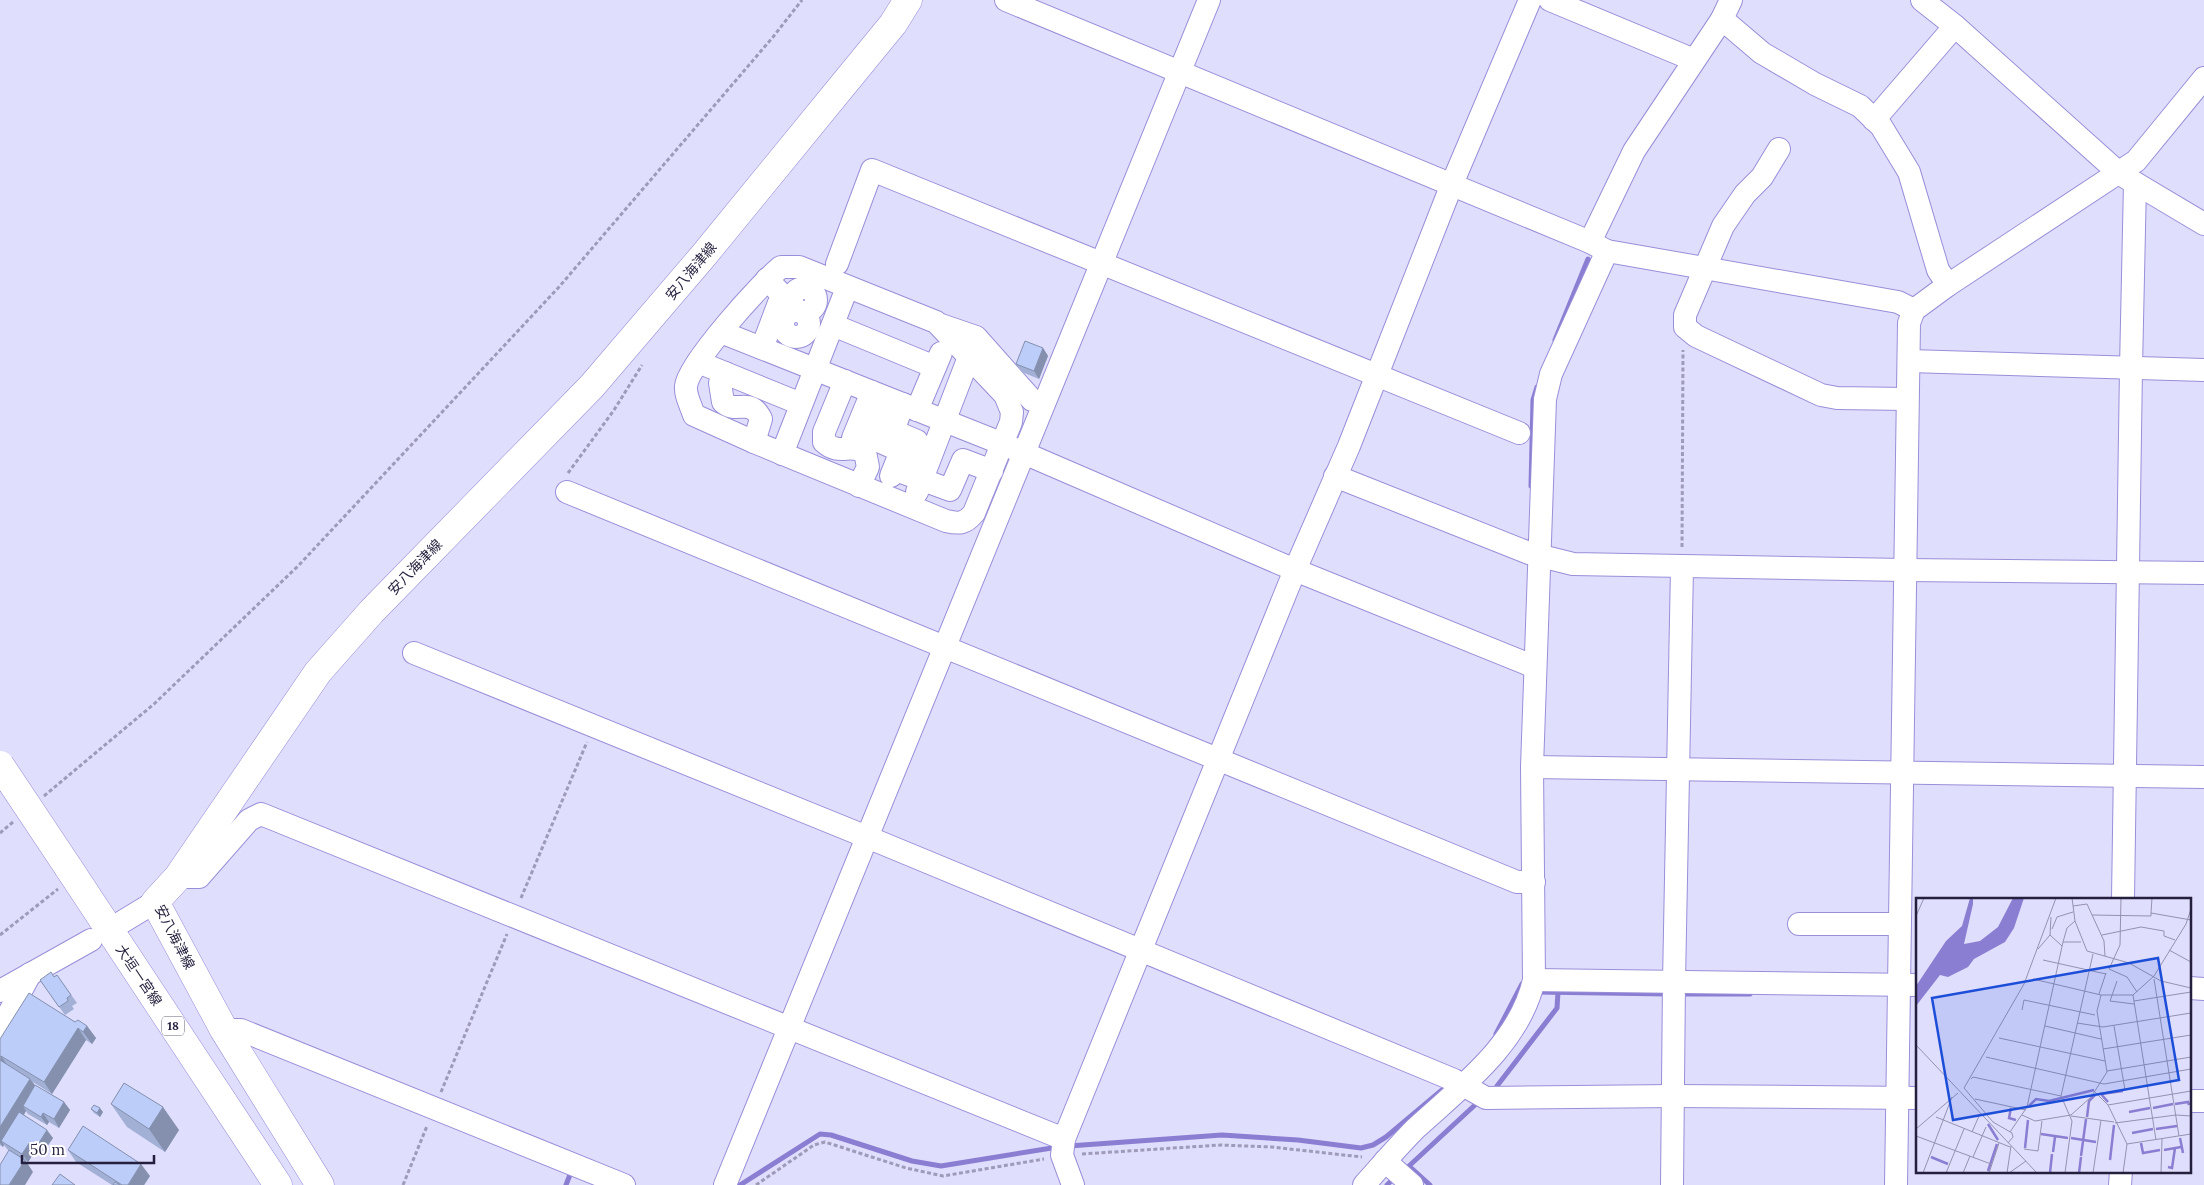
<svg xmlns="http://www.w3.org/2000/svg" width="2204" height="1185" font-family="Lora,'Noto Sans JP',serif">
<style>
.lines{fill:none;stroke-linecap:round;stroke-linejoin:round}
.stream{stroke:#8a7ed2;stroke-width:5}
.minor-casing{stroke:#988fd8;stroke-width:24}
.major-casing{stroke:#988fd8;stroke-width:29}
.path{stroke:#9e9bb9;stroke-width:3;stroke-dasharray:4 2.5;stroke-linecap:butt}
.minor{stroke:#fff;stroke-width:22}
.major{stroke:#fff;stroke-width:28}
.major-bridge-casing{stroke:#988fd8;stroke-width:29;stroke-linecap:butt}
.major-bridge{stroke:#fff;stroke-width:28}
.wall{fill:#a3b0d6}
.shaded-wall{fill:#8490ae}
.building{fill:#bdcdf9;stroke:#8490ae}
.labels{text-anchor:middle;stroke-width:4;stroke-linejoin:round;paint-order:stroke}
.shield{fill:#fff;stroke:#656276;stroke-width:1}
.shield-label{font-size:12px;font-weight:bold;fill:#231f3c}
.street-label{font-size:14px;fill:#231f3c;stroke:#fff}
.inset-river{fill:none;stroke:#8a7ed2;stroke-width:2.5}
.inset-road{fill:none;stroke:#9492b0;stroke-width:1}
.view{fill:#1d4ed8;fill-opacity:0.15;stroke:#1d4ed8;stroke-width:2.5}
.inset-edge{fill:none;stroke:#231f3c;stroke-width:2.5}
</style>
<rect width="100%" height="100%" fill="#e0defd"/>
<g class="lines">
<g class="stream">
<polyline points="1555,340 1588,259"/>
<polyline points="1531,486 1533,400 1537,387"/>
<polyline points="1536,992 1668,994"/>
<polyline points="1679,994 1750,994"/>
<polyline points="1496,1034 1522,984"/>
<polyline points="1497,1086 1557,1008 1558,992"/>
<polyline points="1069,1146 1222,1135 1298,1140 1361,1148 1373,1145 1386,1137 1442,1090"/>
<polyline points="566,1185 571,1172 574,1173"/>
<polyline points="740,1185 820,1134 831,1135 912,1161 941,1166 1058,1147"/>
<polyline points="1387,1185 1391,1181"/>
<polyline points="1430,1185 1409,1166 1476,1104"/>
</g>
<defs>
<g id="minor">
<polyline points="1006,0 1590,242 1607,251 1898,302 1914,310"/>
<polyline points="1550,0 1694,60"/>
<polyline points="1731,0 1722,19 1762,53 1815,84 1860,106 1881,126 1909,172 1938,270 1948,285"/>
<polyline points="1922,0 1955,26 2120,174 2204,224"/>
<polyline points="1874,120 1955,26"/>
<polyline points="1779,149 1762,177 1745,194 1723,226 1685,315 1685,327 1696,336 1821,395 1837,398 1907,399"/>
<polyline points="1590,242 1634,151 1722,19"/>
<polyline points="837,264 872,170 1519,433"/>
<path d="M781,267H799L936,322L1005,395L1012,412L1011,422L974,513C965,524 959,524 946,521L754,442L694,415C691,406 685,395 686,386C688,364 762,282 781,267Z"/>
<circle cx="804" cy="300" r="12"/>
<circle cx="796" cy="324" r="13"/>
<polyline points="833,325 935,367"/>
<polyline points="941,325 976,337 1032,400"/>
<polyline points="721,332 1003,444 1295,570 1535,667"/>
<polyline points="762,348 782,295 767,279"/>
<polyline points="1909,361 2204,370"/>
<polyline points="698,362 801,404"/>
<path d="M725,373L720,383L723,402C737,415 750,396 761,419L754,442"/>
<path d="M845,381L824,432V442C839,456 850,443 865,452L868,467L859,486"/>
<polyline points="889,400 874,439 901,451 891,476"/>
<polyline points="903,404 893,431 917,441 904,473 950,490 963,460 992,471"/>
<polyline points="917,410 941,353"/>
<polyline points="853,438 872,392"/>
<polyline points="782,454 847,288"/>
<polyline points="1335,476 1529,553 1573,564 1904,570 2204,573"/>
<polyline points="567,492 1517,882 1534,882"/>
<polyline points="917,492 969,357"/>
<polyline points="414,653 867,837 1454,1080 1486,1098 1674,1096 1918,1098"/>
<polyline points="1532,767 2204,777"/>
<polyline points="178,877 199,877 249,820 261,814 1064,1139"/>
<polyline points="2123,899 2131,368 2135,183"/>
<polyline points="122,922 155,902"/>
<polyline points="1799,924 1898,924"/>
<polyline points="1534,980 1918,985"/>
<polyline points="2190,988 2204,989"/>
<polyline points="0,991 91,940"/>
<polyline points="0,1030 30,974"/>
<polyline points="224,1030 241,1030 624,1185"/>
<polyline points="2190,1101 2204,1101"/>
<polyline points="1385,1161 1412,1185"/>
<polyline points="725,1185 1209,0"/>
<polyline points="1073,1185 1062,1155 1064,1139 1295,570 1349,446 1452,184 1530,0"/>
<path d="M1364,1185C1381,1166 1398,1146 1416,1128C1462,1086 1519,1044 1534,980L1532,767L1545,399L1551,374L1607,251"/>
<polyline points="1672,1185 1674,982 1682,567"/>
<polyline points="1896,1185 1909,323 1914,310 1948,285 2136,161 2204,78"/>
<polyline points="2120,1185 2121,1171"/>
</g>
<g id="major">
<polyline points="68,867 278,1185"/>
<polyline points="320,1185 224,1030 155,902 178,877 318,672 372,611 592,386 704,255 843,85 893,24 908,0"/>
</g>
</defs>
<use href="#minor" class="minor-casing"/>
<use href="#major" class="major-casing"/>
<g class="path">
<polyline points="568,473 614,410 642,365"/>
<polyline points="1682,547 1683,350"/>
<polyline points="44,796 154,704 299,565 559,287 773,37 802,0"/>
<polyline points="0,833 13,822"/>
<polyline points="521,898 587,742"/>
<polyline points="0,935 58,889"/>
<polyline points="441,1092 507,934"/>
<polyline points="1082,1154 1221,1145 1272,1147 1362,1157"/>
<polyline points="403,1185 427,1126"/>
<polyline points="756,1185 814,1145 825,1142 906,1168 943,1176 1044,1159"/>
</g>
<use href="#minor" class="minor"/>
<use href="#major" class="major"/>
<defs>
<polyline id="major-bridge" points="0,765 68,867"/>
</defs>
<use href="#major-bridge" class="major-bridge-casing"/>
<use href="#major-bridge" class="major-bridge"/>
</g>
<g class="wall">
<polygon points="1043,348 1048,356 1039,379 1022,372 1016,364"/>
<polygon points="57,975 77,1003 72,1006 74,1009 65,1015 40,980 54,977"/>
<polygon points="75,1022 87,1026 96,1038 92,1044 86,1040 52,1094 33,1082 35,1085 64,1102 70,1110 59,1128 49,1122 47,1125 28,1114 26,1111 24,1115 53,1138 42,1154 36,1150 28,1162 25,1160 33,1172 7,1149 4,1145 3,1147 0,1145 0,1039"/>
<polygon points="111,1104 179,1130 165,1152 127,1127"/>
<polygon points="91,1109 103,1112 100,1117 94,1113"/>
<polygon points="68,1150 150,1176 144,1185 112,1185 76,1162"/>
</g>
<g class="shaded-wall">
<polygon points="1043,348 1048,356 1039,379 1034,371"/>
<polygon points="87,1026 96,1038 92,1044 83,1032"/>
<polygon points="78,1028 86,1040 52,1094 44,1082"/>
<polygon points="1,1056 9,1068 0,1061"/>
<polygon points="30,1079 39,1091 23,1106 26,1111 5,1143 1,1141 4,1145 3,1147 0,1143 0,1127"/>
<polygon points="64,1102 70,1110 59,1128 54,1119"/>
<polygon points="163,1107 179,1130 165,1152 149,1129"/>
<polygon points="100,1108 103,1112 100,1117 97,1113"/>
<polygon points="43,1113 49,1122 47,1125 41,1117"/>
<polygon points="47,1130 53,1138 42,1154 37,1146"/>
<polygon points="30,1142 36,1150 28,1162 22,1154"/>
<polygon points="25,1160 33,1172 25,1185 9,1185"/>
<polygon points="141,1164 150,1176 144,1185 128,1185"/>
</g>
<g class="building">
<polygon points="1025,341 1043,348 1034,371 1016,364"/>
<polygon points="51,972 54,977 57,975 71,995 67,998 68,1001 59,1007 40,980"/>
<polygon points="29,993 75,1022 78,1020 87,1026 83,1032 78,1028 44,1082 1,1056 0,1057 0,1039"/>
<polygon points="0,1060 30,1079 0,1127"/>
<polygon points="124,1083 163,1107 149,1129 111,1104"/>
<polygon points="35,1085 64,1102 54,1119 43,1113 41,1117 23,1106"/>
<polygon points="94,1105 100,1108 97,1113 91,1109"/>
<polygon points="19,1112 47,1130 37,1146 30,1142 22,1154 1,1141"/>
<polygon points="83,1126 141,1164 128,1185 122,1185 68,1150"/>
<polygon points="9,1150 25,1160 9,1185 0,1185 0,1165"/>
<polygon points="60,1174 75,1185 52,1185"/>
<polygon points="115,1182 120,1185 113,1185"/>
</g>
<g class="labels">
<rect class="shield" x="162" y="1016.5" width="22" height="19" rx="4"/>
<g class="shield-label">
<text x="173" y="1030">18</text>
</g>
<g class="street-label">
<text transform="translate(691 271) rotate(-50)" y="5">安八海津線</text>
<text transform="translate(415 567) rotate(-46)" y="5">安八海津線</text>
<text transform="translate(175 937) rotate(63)" y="5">安八海津線</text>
<text transform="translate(139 975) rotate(56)" y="5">大垣一宮線</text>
</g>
</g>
<g transform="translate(1916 898)">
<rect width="275" height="275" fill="#e0defd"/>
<path d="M54,0H57V6L48,46L64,43L82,29L97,0H108L98,30L89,44L58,61L52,69L32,79L24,77L0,108V88L30,43L46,28Z" fill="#8a7ed2"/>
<path class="inset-river" d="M192,204L185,196L207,193M259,206L272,204L273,207M113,208L120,201L133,203L178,192M95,210L93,220L100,222M237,210L257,206M213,214L234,210M171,219L173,203L179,197M72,226L82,242M240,231L261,228M216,235L237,231M125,236L152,240M155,240L180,244M264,240L267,255M225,245L227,255L244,252M109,250L112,222M248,252L265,249M137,254L139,239M165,258L170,221M15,259L32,266M194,262L198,227M252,269L256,270L259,250M72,273L81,246M134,275L136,256M163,275L165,259"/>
<path class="inset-road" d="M156,0L159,23L171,53L213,65L245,83L275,90M205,0L204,47L193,71L211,79L221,94M157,8L171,6L188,43L189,58M235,15L236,0M176,17L235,18V15L275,22M0,18L8,0M135,19L134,37L146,48M136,31L141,19L157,14M186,37L225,29L248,33V38L259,42M147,44L151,30L159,23M122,51L134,37M253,52L275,64M127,62L190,76M117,81L185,97H217L238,78L270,26L275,11M238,81L263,238M201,83L194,103L218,106M183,96L190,75M217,97L240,242M218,103L275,94M106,112L108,102L179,117M161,125L187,129L275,115M129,128L185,141M198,128L209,192M83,140L189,163M0,147L121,275M187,151L275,137M70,159L188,186L275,171M191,173L275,159M55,181L57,179L145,198M179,194L192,207L275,193M59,201L110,212M192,207L211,246L207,275M106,217L119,223L155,217M155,217L175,199L191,174L181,113L185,97M155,218L198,224M20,219L94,249M199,225L260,217L275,218M0,231L42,195M56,234L63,218M94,234L111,209L147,44H165M0,238L75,266M92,245L97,239L96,235L77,224L48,190L108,86L140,0M211,246L275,236M108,251L122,253L126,223M57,259L70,229M7,275L36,199M30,275L48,231M47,275L54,258M73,275L83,245M91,275L95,248M93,275L110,263M149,275L156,223L145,198L177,56M177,275L185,222M245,275L246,241"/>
<path class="view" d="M242,60L263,182L37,222L16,100Z"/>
<rect width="275" height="275" class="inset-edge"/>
</g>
<path d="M22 1155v8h132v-8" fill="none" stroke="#231f3c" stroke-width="2.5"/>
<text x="30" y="1155" font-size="15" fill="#231f3c" stroke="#ffffff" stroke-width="4" paint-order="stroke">50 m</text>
</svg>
